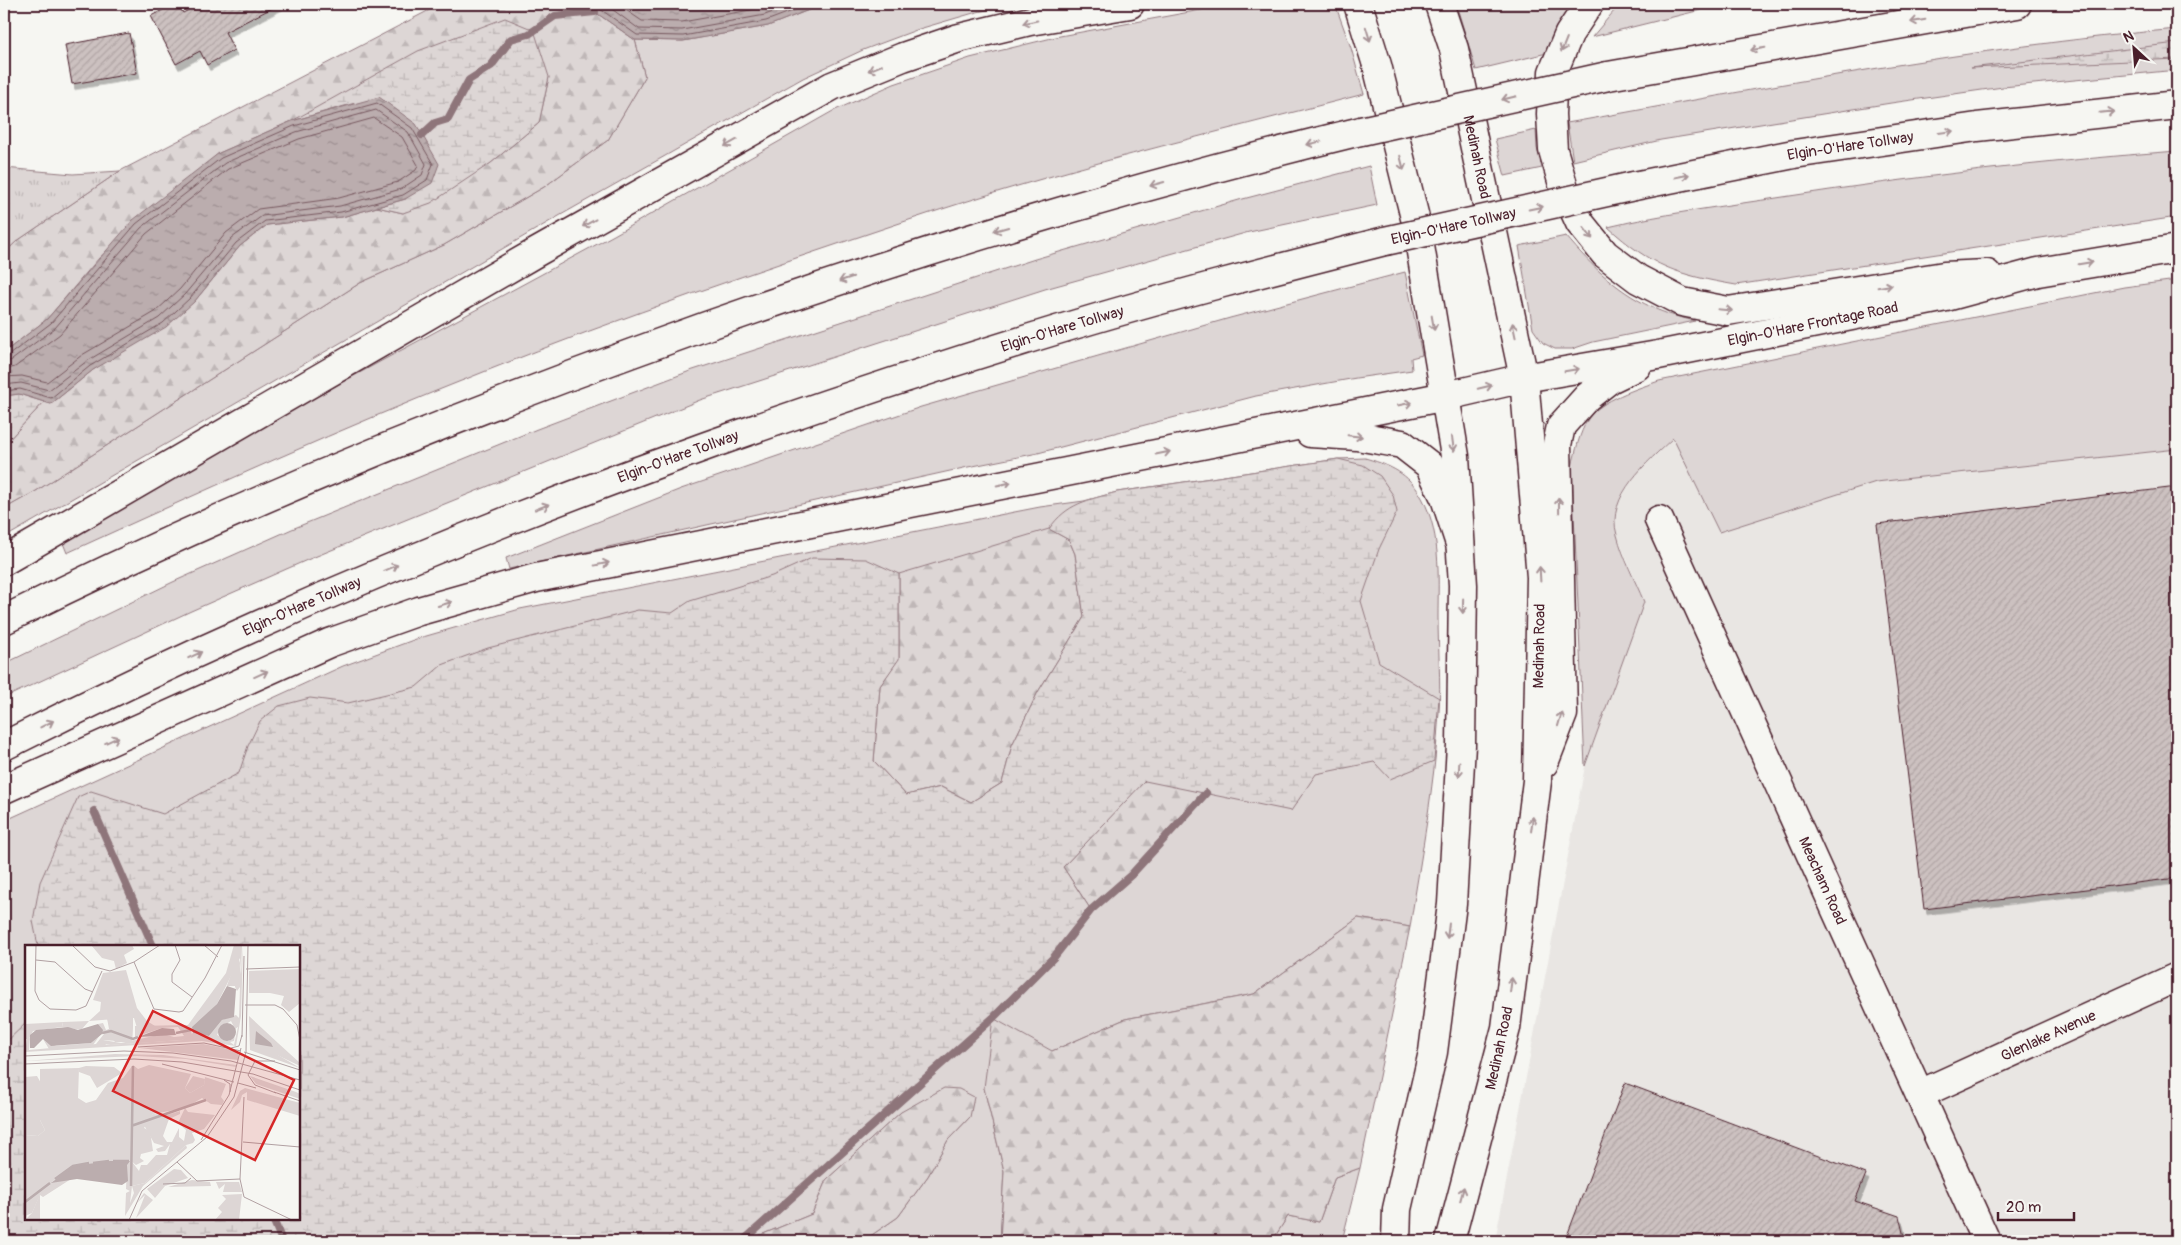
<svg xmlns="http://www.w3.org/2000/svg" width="2181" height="1245" font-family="Pangolin,sans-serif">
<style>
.built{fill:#e9e6e3}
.grass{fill:#ddd6d5;stroke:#947a80;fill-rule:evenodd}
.forest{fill:url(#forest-firs);stroke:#947a80}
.wetland{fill:url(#wetland-marsh);stroke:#947a80}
.park{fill:url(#park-tufts);stroke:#947a80}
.water{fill:url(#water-ripples);stroke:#8e747a}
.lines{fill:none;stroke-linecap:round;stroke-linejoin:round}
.shore{stroke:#77585f;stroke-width:1}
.stream{stroke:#8e747a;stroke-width:8}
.building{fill:url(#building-hatch);stroke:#4a1f2b;filter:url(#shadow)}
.minor-casing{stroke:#4a1f2b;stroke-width:31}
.secondary-casing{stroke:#4a1f2b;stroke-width:31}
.motorway-casing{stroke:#4a1f2b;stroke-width:31}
.minor{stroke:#f6f6f2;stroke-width:28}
.secondary{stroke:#f6f6f2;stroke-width:28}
.motorway{stroke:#f6f6f2;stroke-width:28}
.motorway-bridge-casing{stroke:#4a1f2b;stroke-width:31;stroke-linecap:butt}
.motorway-bridge{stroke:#f6f6f2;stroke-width:28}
.oneway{stroke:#a99598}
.labels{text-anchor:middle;stroke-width:4;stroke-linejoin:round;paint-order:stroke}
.street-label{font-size:15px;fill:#4a1f2b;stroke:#f6f6f2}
.inset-river{fill:none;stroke:#bbadae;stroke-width:2.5}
.inset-road{fill:none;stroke:#b1a0a2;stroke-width:1}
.view{fill:#d62828;fill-opacity:0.15;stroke:#d62828;stroke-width:2.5}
.inset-edge{fill:none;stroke:#4a1f2b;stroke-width:2.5}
</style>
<defs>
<pattern id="forest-firs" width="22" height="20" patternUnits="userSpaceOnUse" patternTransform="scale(1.25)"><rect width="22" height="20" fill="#ddd6d5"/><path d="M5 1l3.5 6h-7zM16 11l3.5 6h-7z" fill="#bfb7b7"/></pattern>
<pattern id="wetland-marsh" width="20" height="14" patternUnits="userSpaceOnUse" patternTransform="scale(1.25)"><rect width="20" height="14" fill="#ddd6d5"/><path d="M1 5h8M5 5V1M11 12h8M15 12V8" fill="none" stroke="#bfb7b7"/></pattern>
<pattern id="park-tufts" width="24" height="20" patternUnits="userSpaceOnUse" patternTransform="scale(1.25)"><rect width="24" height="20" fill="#ddd6d5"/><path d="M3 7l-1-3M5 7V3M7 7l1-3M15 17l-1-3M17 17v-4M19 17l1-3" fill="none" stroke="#bfb7b7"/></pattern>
<pattern id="water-ripples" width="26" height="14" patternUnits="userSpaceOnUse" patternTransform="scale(1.25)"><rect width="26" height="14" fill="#bbadae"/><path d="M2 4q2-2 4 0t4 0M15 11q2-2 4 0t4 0" fill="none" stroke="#9a8c8e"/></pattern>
<pattern id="building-hatch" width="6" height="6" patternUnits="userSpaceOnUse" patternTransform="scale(1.25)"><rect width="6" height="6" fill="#ccc1c0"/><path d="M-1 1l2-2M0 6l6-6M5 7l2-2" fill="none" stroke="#b1a5a5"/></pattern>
<filter id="shadow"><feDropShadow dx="3" dy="5.5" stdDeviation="0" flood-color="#0004"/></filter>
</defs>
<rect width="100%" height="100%" fill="#f6f6f2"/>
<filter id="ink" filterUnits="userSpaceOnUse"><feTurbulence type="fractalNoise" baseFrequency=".02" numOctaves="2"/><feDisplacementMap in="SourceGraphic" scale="10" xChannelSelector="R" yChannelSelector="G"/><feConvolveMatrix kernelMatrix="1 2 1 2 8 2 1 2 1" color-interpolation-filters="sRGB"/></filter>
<g filter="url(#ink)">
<polygon class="built" points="1674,438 1719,532 1876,482 2177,449 2177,1241 1495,1241 1585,766 1644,602 1616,533 1616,505 1639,470"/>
<g class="grass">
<polygon points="824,4 1018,4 977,12 919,29 863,50 803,78 559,216 4,538 4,509 36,491 360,283 444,245 544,187 608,140 645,77 635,40 683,41 768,26"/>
<path d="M1233,4H1335L1351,48L1364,94C1210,134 1054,171 903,222C763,269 623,316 486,371C344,427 205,490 67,553L63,543L326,391L614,235L833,111L894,84L970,58L1060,36Z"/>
<polygon points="1456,4 1571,4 1555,29 1547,53 1476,70"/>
<polygon points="1620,4 1725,4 1592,37"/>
<path d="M2177,29V70L2003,87L1891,103L1661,140L1573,161L1567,123C1769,87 1972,47 2177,29Z"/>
<polygon points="1536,130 1537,148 1542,168 1505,176 1495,139"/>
<path d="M2177,151V217L1736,285C1678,275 1652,267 1608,227C1666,213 1725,206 1783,197C1914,177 2045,161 2177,151Z"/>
<polygon points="1369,166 1377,205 1249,232 1045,289 700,400 307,560 191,611 4,698 4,664 173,582 292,529 537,429 690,371 1035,259 1239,200"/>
<path d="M1566,236C1592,267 1620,294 1658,310C1669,315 1683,318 1695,321L1593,342L1572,349H1555L1543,343L1533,329L1519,246Z"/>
<polygon points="1405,272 1422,355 1411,358 1412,370 1356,378 1256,396 1038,453 968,467 509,569 506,558 681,489 921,407 1230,318"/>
<path d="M2177,280V449L1876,482L1719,532L1673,438C1649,461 1605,496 1617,535C1623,558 1635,580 1644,602L1585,766L1572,467C1576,450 1579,434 1588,419C1600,400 1639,388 1659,381L2124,287Z"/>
<path d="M1365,458C1386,464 1406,472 1418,491C1442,528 1438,575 1438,617C1438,649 1441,681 1439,712C1435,784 1421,856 1410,927L1358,918L1254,994L1125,1019L1052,1051L984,1088L1004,1171L1000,1241H863L898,1217L928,1176L948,1140L970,1117L901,1112L826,1180L812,1214L746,1241H4V821L343,666L416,639L520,609L1040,507L1084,501L1117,492L1338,459ZM26,946H299V1219H26Z"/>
<polygon points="1360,1168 1342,1241 1272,1241 1288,1216 1319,1222 1335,1177"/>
</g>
<g class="forest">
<polygon points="441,4 594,4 595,12 635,40 645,77 608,140 544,187 444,245 360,283 36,491 4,509 4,445 44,402 51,404 93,370 194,302 240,246 267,225 342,217 377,207 403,213 491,163 539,123 549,77 292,121 219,153 99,258 47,319 6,351 4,357 4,253 17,241 120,171"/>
<polygon points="1049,529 1069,540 1075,554 1084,617 1038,692 1012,745 1002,783 971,802 941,787 906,795 874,761 880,686 899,658 899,574"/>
<polygon points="1145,780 1206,793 1131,875 1091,910 1063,867"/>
<polygon points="1358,918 1410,927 1360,1168 1335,1177 1319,1222 1288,1216 1272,1241 1000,1241 1004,1171 984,1088 993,1018 1052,1051 1125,1019 1254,994"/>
<polygon points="944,1088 959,1089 974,1097 970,1117 948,1140 928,1176 898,1217 863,1241 746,1241 812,1214 826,1180 901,1112"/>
</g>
<g class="wetland">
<polygon points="505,18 534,30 549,77 539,123 491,163 431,203 403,213 377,207 406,199 355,103 292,121 418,51"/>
<polygon points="2177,43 2177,59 1970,68"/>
<polygon points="19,394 44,402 4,445 4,396"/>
<path d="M1338,459L1363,465L1380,476L1393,495L1397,512L1379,549L1361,601L1379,662L1439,698L1434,761L1390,779L1374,762L1316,774L1291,811L1145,781L1063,867L1091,910L1054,957L993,1018L743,1241H4V1044L26,1023V1219H299V946H38L33,921L40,882L78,797L91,791L163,814L239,773L248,746L260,721L279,706L310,698L348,703L416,687L442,665L488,648L638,610L672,613L690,601L772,576L812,558L866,559L899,574V659L880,686L874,761L906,795L941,787L971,802L1002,783L1012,745L1038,692L1084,617L1075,554L1069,540L1049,529C1067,503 1088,500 1117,492Z"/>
</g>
<polygon class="park" points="4,168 73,174 120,171 17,241 4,253"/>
<g class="water">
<polygon points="594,4 824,4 768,26 683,41 635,40 595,12"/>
<polygon points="379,97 416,124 439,164 432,183 405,199 342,217 267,225 240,246 194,302 166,327 93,370 51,404 19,394 4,396 4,357 6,351 47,319 133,220 219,153 292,121"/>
</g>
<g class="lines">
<g class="shore">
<polyline points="599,4 600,9 637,35 683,36 766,21 811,4"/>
<polyline points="605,4 639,29 682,30 765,15 794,4"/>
<polyline points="617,4 642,21 682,22 762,8 773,4"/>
<polyline points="4,356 9,355 51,323 136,224 221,158 294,126 377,103 412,128 433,164 427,180 403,195 341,212 265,221 236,243 190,298 163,323 90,366 51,398 20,389 4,391"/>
<polyline points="4,363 12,360 55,328 141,228 225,163 296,132 376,110 408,132 426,164 422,175 401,189 340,206 262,216 232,238 185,294 159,318 87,361 49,390 21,383 4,385"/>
<polyline points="4,370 15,367 60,334 146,234 228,169 299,139 374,118 402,137 418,165 416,170 398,182 339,198 258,209 226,233 180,289 155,312 82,355 47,382 22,376 4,377"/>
</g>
<g class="stream">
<polyline points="422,135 435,123 448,119 469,80 491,66 511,39 529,34 555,16 595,12"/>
<polyline points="94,811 153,946"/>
<polyline points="273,1219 282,1241"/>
<polyline points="743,1241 993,1018 1054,957 1091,910 1131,875 1206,793"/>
</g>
</g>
<g class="building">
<polygon points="174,4 178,4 183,13 200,4 280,4 225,32 234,50 207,65 200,51 176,64 151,16"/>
<polygon points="129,33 137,73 72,84 65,45"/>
<polygon points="2177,487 2177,878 1924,909 1877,524"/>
<polygon points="1625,1083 1866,1174 1855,1201 1899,1216 1905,1241 1565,1241"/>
</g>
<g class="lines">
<defs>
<g id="minor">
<path id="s1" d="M1659,520L1986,1241"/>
<path id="s2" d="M1920,1094L2177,977"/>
</g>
<g id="secondary">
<polyline points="1358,4 1377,65 1416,222 1455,456 1463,585 1461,745 1452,904 1433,1052 1397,1209 1396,1241"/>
<path id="s3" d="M1439,4L1454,49L1524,378L1541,577L1537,781L1506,1028L1450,1241"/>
<polyline points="1589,4 1569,34 1553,72 1551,114 1553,150 1564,188 1580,223 1605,254 1638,279 1682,302 1728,311 1944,276 1987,274"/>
<path id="s4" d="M1446,396L1524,378L1658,355L1946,297L2038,272L2177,249"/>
<polyline points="1544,763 1563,714 1557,445 1561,426 1587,397 1610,379 1637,366"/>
</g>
<g id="motorway">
<polyline points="1608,76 2017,4"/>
<path id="s5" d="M1634,186L1794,154L1977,127L2177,105"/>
<polyline points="1310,433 1357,436 1402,444 1429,465 1445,498 1460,544"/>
<polyline points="4,561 537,252 832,86 903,57 959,38 1030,21 1130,4"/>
<path d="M4,620C207,518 418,431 632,353C871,265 1114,191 1361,131"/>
<path id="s6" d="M4,746C341,575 696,440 1057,330C1165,297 1275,269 1385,241"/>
<polyline points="4,789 329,643 419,611 536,578 1446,396"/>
</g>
</defs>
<use href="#minor" class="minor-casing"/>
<use href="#secondary" class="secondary-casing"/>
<use href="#motorway" class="motorway-casing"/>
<use href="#minor" class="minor"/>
<use href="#secondary" class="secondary"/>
<use href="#motorway" class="motorway"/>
<defs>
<g id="motorway-bridge">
<polyline points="1361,131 1608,76"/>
<path id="s7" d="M1385,241L1634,186"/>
</g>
</defs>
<use href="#motorway-bridge" class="motorway-bridge-casing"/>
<use href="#motorway-bridge" class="motorway-bridge"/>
</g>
<defs><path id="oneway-shaft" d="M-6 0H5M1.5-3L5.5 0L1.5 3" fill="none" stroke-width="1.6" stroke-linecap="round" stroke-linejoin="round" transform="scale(1.25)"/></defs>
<g class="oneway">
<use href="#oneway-shaft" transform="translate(1918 21) rotate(170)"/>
<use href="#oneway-shaft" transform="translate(1030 22) rotate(168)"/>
<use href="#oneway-shaft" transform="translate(1368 34) rotate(73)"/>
<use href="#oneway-shaft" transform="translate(1564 45) rotate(112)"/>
<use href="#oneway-shaft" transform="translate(1758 49) rotate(170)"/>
<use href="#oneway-shaft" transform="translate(875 68) rotate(158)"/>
<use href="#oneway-shaft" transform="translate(1509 98) rotate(167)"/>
<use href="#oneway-shaft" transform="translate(2107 112) rotate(-6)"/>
<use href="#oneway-shaft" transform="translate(1946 132) rotate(-8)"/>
<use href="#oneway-shaft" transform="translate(731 143) rotate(151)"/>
<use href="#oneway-shaft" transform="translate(1314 143) rotate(167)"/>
<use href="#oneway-shaft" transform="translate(1402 163) rotate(76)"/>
<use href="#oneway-shaft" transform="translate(1682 176) rotate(-11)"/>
<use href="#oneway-shaft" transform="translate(1157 184) rotate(165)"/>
<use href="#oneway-shaft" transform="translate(1536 208) rotate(-12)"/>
<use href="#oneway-shaft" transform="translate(589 223) rotate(151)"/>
<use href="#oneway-shaft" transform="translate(1001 229) rotate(164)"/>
<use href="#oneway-shaft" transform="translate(1588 233) rotate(52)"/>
<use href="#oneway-shaft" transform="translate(2086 263) rotate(-10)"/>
<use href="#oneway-shaft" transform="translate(846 279) rotate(162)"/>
<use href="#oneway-shaft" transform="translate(1885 286) rotate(-9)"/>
<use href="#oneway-shaft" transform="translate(1725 310) rotate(5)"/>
<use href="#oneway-shaft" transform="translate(1433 323) rotate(80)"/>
<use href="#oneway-shaft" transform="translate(1514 330) rotate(-102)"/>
<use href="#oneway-shaft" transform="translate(1572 370) rotate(-10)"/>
<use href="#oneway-shaft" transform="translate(1485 387) rotate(-13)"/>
<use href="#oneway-shaft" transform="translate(1405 404) rotate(-11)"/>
<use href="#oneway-shaft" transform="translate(1355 436) rotate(6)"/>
<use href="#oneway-shaft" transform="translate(1453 444) rotate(82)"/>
<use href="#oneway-shaft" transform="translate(1163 453) rotate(-11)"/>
<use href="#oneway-shaft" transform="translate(1004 484) rotate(-11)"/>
<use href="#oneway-shaft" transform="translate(1559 505) rotate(-91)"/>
<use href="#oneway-shaft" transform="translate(542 507) rotate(-21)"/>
<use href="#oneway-shaft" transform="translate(602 564) rotate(-12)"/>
<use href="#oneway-shaft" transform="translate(391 568) rotate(-23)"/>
<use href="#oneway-shaft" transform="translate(1540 574) rotate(-93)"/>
<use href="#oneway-shaft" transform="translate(445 604) rotate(-16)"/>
<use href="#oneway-shaft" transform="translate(1463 606) rotate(91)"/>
<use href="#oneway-shaft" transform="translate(195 655) rotate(-25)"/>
<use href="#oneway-shaft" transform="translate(261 674) rotate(-24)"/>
<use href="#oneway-shaft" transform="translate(1560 719) rotate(-74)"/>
<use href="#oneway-shaft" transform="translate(47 724) rotate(-27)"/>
<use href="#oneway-shaft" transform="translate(112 740) rotate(-24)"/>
<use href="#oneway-shaft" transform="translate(1459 769) rotate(93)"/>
<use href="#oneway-shaft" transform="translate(1532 824) rotate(-83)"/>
<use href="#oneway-shaft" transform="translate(1448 931) rotate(97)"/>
<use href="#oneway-shaft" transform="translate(1511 985) rotate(-83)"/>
<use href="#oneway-shaft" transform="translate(1462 1194) rotate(-75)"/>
</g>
</g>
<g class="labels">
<g class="street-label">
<text dy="5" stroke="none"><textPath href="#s5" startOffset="220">Elgin-O'Hare Tollway</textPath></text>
<text dy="5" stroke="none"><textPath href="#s3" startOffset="158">Medinah Road</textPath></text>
<text dy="5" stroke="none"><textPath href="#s7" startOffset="70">Elgin-O'Hare Tollway</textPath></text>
<text dy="5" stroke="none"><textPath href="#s4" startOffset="374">Elgin-O'Hare Frontage Road</textPath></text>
<text dy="5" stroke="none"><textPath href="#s6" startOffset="1139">Elgin-O'Hare Tollway</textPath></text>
<text dy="5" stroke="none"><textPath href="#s6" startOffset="734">Elgin-O'Hare Tollway</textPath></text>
<text dy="5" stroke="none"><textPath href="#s6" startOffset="329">Elgin-O'Hare Tollway</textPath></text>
<text transform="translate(1539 646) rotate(-89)" y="5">Medinah Road</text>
<text dy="5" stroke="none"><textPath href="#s1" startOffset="396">Meacham Road</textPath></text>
<text dy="5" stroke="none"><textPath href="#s2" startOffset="141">Glenlake Avenue</textPath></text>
<text transform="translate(1499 1048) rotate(-78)" y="5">Medinah Road</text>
</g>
</g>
<g transform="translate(25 945)">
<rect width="275" height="275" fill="#f6f6f2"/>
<path d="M218,0L216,71L211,101L177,96L0,107L2,94L5,93L4,105L71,99L79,89L73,79L78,78L81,85L84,84L82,73H108V81L107,97L78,95L81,100L157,95L168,88L184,91L197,75L211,70L214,73L215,42L212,46L210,41H202L213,11L216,29ZM206,76L210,84L213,82L209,100L205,97L209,96L210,90L204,96L192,90L196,82ZM224,71L253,98V110L275,123L225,105ZM64,76L56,85L37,82L38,77ZM178,99L213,106V115L115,103ZM90,109L138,110L211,120V122L161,114L112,111L0,116ZM225,131L271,147L275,149V154L231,139ZM220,143L275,158V171L222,155V147L217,150L215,157L206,165L215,146ZM161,200L162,203L118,241L100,271L101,248L105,246V258L109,248L107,241L120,238ZM149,224L156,225L163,233L140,241L130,253L122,244ZM167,235L185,237L186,241L143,242ZM191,237H214L217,247H198L200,239L194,244ZM119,248L128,255L111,273L120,250L112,258ZM217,249L214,275H190L197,267L193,263L201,254L197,250Z" fill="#ddd6d5" fill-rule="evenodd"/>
<path d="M209,0H217L216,30L215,13L192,59L166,85L167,91L157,95L86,100L78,99V95L96,98L138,89L149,92L159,91L153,82L137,83L110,92V81L163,80L201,28ZM38,77L37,82L8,86L4,94H0V79ZM253,98L275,118V121L252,110ZM61,121L89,122L97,128L72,143L65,131L54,127V123ZM12,131L17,140L15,175L20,185L13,191L0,190V132ZM168,131L180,134L179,140L165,148L160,143ZM160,163L163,167L190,170L179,184L167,188L170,195L168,198L161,200L120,238L107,241L105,258H101L105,246L101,244L102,219L105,214L114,226L116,220H122L131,210H142L145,199L140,206L133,207L131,204L139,201L129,198L119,180L128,169L142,170L155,166V169L144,174L138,191L142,197H147L154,183V192L159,196L161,185L153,178ZM15,249V275H0L7,268Z" fill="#ddd6d5"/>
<path d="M213,11L215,18L212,46L210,41H202ZM82,73H108L107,97H90L81,87L85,83ZM75,90L68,100L24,104L18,94L31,101L66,98ZM108,120L113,124L124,120L166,129L160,143L165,148L179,140L180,132L201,139L196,152L199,156L197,160L186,159L177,153L160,163L128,169L119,183L125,186L128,206L116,209L115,213L119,216L111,220L105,215L48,221L27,237L46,234L18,252L15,250L7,268L0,271V190L13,191L20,185L15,175V124L54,123L53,153L61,158L71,155L83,138L98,133Z" fill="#ddd6d5"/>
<path d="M66,0H107L109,4L99,10L102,18L91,24L89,16L77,13ZM275,24V58L264,67L256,60L259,51L245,48H224V26ZM101,25L112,63L122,76L130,81L112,83L109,73H103L64,76L75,66L76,57L68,55L78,28Z" fill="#ddd6d5"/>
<path d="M202,41L211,44L209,72L197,75L184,91L168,88L167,82L192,59ZM193 87a9 9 0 1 1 18 0a9 9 0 1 1-18 0ZM73,79L78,85L77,89L66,98L26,101L18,94L9,103H5V90L11,85L43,82L53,85ZM137,83L149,84L151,90L113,92ZM231,86L246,98L248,102L230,99ZM85,216H105L102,220L103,236L97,240L52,234L26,238L48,221Z" fill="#bbadae"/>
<path class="inset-river" d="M77,88L86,86L108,94L113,92M151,88L166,85M106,181L181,155M88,216H104M68,218L84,216M30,234L48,221L64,218M106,241L108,121M0,257L25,238"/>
<path class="inset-road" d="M11,0L10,46L14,55L25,64L51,65L61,61L77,26M47,0L70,22L85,26L109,17L135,0M150,0L155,15L147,29V37L167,52M179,0L193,12M11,15L30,17L60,44L68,47M109,17L129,64L154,67L158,66L180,33L197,0M221,24L275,22M220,60H250L258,64L272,80L275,95M217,92L219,11M113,102L179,98L216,106M206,103L214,101L217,90M219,107L275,125M0,111L99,106L148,108L206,116L275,135M250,116H230L223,130L230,140L251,148M0,119L109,114L157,117L228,129L275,145M137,119L209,137M199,135L205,139V147M213,138L231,143M249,147L275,156M176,195L204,150L216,103M218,197L275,202M152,217L172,236L215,234M215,234L219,152M215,234L219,252L267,275M138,239L160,238L166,233M104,275L117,246L182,192L209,152L221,107L223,0"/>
<path class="view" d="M128,66L269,135L230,215L88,146Z"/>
<rect width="275" height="275" class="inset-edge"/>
</g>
<rect width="2181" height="1245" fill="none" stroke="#f6f6f2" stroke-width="20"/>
<rect x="10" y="10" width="2161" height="1225" fill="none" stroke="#4a1f2b" stroke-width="2" filter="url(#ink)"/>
<g transform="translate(2134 48) rotate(334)" stroke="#f6f6f2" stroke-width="4" paint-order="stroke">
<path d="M0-4L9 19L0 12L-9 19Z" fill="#4a1f2b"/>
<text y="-8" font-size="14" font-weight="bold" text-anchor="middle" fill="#4a1f2b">N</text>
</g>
<path d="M1998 1212v8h76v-8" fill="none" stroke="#4a1f2b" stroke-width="2.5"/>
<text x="2006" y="1212" font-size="15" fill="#4a1f2b" stroke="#f6f6f2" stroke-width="4" paint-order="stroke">20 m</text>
</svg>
